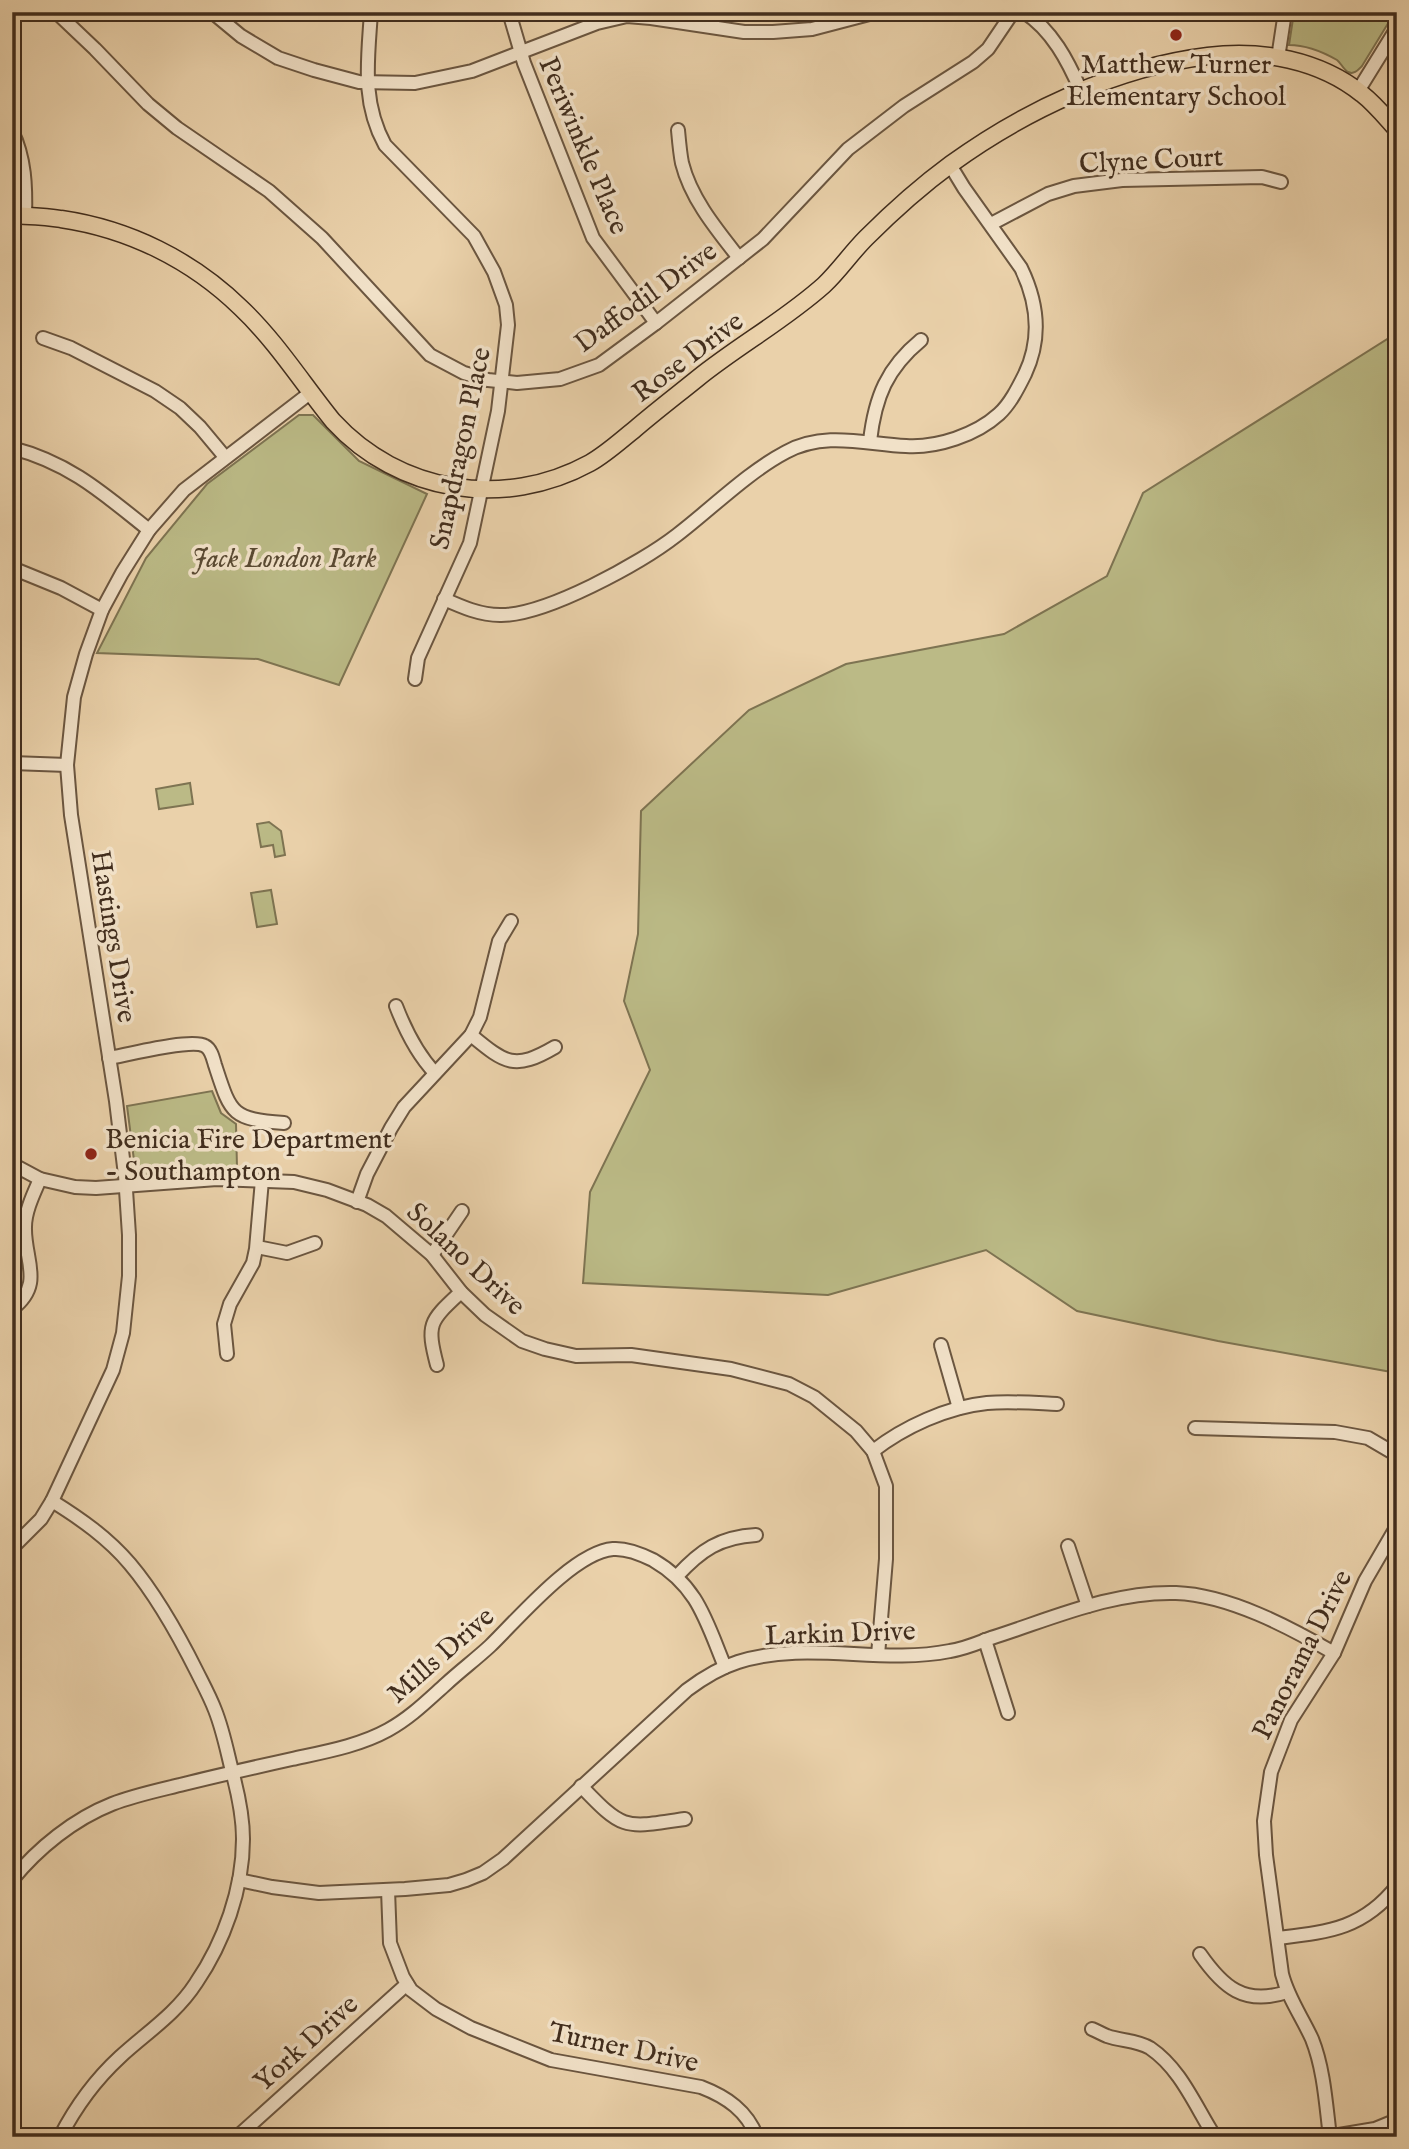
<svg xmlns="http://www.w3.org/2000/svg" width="1409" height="2149" font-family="'IM FELL English',serif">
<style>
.green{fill:#bbba86;stroke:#7e7452;stroke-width:2}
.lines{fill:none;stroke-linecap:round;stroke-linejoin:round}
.minor-casing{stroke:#6b5640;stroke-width:16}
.major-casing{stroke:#412d1d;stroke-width:19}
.minor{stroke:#f1e1c8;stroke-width:12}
.major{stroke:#ead1aa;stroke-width:16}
.poi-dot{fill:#8f2418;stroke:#f1e1c8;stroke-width:2.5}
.labels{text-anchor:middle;stroke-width:7;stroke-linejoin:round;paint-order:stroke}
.poi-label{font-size:28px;fill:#412d1d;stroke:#f1e1c8}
.street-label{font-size:28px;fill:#412d1d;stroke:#f1e1c8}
.park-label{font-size:28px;font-style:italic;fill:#594932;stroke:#f1e1c8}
</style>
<rect width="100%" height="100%" fill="#ead1aa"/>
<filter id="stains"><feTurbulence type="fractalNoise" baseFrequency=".00286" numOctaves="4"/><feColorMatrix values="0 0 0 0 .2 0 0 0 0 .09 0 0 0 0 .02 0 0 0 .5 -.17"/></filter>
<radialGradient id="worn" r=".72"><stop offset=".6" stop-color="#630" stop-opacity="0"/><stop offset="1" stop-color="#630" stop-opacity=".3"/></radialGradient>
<g class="green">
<path d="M1294,12H1395L1362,66C1358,70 1354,75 1348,72C1343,69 1341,63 1337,60C1323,52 1305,45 1289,45Z"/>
<polygon points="1397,336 1397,1373 1218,1341 1077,1311 986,1250 828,1295 583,1283 590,1192 650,1070 624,1001 638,934 641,811 749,710 846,664 1004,634 1107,576 1143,493 1389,338"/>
<polygon points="299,415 313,415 359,461 427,494 339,685 258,659 97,653 146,558 207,484"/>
<polygon points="190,783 193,804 159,809 156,789"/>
<polygon points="269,822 281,831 285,855 275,857 273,845 261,847 257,824"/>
<polygon points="271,890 277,924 257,927 251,893"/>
<polygon points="212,1091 221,1113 236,1124 237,1168 146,1174 135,1168 127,1106"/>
</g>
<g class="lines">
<defs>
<g id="minor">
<polyline points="56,12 95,49 148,104 177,128 269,191 322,238 430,355 464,373 488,380 517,383 560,379 599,365 656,323 763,239 848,149 904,106 973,62 988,49 1013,12"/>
<polyline points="212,12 241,36 278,58 314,70 359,82 415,83 472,71 597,23 627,16 651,18 744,32 773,32 812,29 877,12"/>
<path d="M371,12C368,60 361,101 385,145L474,236L494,272L506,305L508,325L498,411L470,543L418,658L415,679"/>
<polyline points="509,12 524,63 593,238 656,323"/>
<path d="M1024,12C1052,30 1068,61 1081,91"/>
<polyline points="1278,58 1285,12"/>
<polyline points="1358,91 1397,28"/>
<path d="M678,130C679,141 680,153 682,163C691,199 717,230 739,258"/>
<path d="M12,131C25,158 26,187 25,216"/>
<polyline points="991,224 1048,194 1074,186 1122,180 1262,177 1281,182"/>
<polyline points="43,338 71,348 155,391 180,408 200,427 225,457"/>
<path d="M870,441C875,397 887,368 921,340"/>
<path d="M12,448C70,463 104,494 149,530"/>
<polyline points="12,568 61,588 102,610"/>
<path d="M444,599C462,607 480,615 500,615C545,616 641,563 677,535C711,509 748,472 786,452C825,431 865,444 906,446C937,448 976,435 999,414C1010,404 1018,388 1025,374C1042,338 1038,303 1021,268L964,188L950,165"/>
<polyline points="12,763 67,765"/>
<path d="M396,1006C406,1032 417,1054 435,1073"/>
<path d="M471,1035C505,1063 514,1071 555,1047"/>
<path d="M109,1058C126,1055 192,1038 205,1046C211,1049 213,1058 215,1065C231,1114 231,1119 284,1123"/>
<polyline points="12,1164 40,1179 75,1187 96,1188 217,1179 294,1182 327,1190 367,1205 386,1216 432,1255 461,1292 485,1315 522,1341 545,1349 576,1356 631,1355 731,1369 789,1384 814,1397 856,1431 873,1451 886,1486 886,1559 878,1655"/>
<polyline points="357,1202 367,1174 391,1128 404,1107 471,1035 480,1017 499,941 511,921"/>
<polyline points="257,1247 287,1253 315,1243"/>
<polyline points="432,1255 462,1211"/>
<path d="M12,1309C45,1284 24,1260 25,1227C25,1211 34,1193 40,1179"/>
<polyline points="941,1345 959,1408"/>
<polyline points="227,1354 224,1324 230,1304 253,1263 256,1249 262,1180"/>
<path d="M437,1365C426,1323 430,1321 461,1292"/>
<polyline points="1195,1428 1335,1432 1368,1438 1397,1455"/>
<path d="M873,1451C904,1427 947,1407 987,1403C1010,1401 1034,1403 1057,1404"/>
<path d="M52,1501C81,1519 108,1538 130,1564C157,1596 178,1634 197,1672C203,1684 210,1697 215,1710C223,1730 227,1751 232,1771C238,1793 243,1816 243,1839C243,1889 224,1942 196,1983C176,2014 146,2033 120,2057C95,2080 76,2106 60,2137"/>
<polyline points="1068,1546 1088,1606"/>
<polyline points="12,1548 41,1519 52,1501 113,1370 123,1333 129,1276 129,1235 125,1175 116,1101 71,815 67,765 74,697 86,654 102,610 122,573 149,530 184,490 310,393"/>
<path d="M677,1576C701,1550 720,1537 756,1535"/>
<polyline points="985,1640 1008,1713"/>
<path d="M581,1786C624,1831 624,1828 685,1819"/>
<path d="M12,1880C38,1848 74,1819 112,1804C135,1795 160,1790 184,1784C220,1775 256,1767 292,1759C324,1752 359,1746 388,1730C410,1718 427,1701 446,1684C460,1671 476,1659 490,1646C517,1620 574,1552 613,1549C626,1548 641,1554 653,1560C698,1586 706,1621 725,1667"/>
<path d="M239,1880L272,1887L319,1893L405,1889L449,1885L466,1880L483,1873L503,1859L687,1690C703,1678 719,1668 738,1662C807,1640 880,1665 950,1651C964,1649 978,1643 991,1638C1051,1619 1112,1591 1176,1593C1229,1595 1289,1627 1334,1653"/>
<path d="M388,1890L390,1943L403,1977L411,1990L436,2009L471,2028L551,2060L701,2087C727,2097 747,2111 757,2137"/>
<path d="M1278,1938C1328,1932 1363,1929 1397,1886"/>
<path d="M1200,1954C1223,1987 1244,2006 1287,1992"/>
<path d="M1092,2029C1097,2031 1102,2034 1107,2036C1121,2041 1137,2040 1150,2048C1181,2069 1195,2106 1215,2137"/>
<polyline points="237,2137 407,1984"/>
<polyline points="1327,2137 1375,2129 1397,2120"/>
<path d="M1330,2137C1326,2105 1324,2069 1312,2039C1302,2017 1288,1998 1282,1974L1266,1855L1264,1821L1271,1772L1291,1720L1334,1653L1365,1581L1397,1526"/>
</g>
<path id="major" d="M12,215C28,216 45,216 61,219C129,229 192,260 241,308C276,341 303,384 333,421C399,493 504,510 590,463C606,454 620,441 635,429C656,411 677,395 698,378C739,345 785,320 824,285C839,271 851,253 866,238C892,212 921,186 951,164C1024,111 1117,67 1208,56C1261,49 1320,60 1362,94C1375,104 1386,118 1397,130"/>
</defs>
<use href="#minor" class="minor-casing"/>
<use href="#major" class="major-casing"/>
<use href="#minor" class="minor"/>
<use href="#major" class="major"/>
</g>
<g class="poi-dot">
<circle cx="1176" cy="35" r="7"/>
<circle cx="91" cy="1154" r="7"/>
</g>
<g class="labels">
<g class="poi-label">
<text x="1176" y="73">Matthew Turner<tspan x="1176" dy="32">Elementary School</tspan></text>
<text x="105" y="1148" text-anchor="start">Benicia Fire Department<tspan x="105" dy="32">- Southampton</tspan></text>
</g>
<g class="street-label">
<text transform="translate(585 145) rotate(67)" y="10">Periwinkle Place</text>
<text transform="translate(1151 159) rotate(-3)" y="10">Clyne Court</text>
<text transform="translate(645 296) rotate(-36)" y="10">Daffodil Drive</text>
<text transform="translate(687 356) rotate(-37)" y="10">Rose Drive</text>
<text transform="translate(459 448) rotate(-78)" y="10">Snapdragon Place</text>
<text transform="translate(115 936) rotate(81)" y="10">Hastings Drive</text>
<text transform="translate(467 1258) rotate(43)" y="10">Solano Drive</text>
<text transform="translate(840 1632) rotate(-2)" y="10">Larkin Drive</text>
<text transform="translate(440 1654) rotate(-41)" y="10">Mills Drive</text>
<text transform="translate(1301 1654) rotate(-63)" y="10">Panorama Drive</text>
<text transform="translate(305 2042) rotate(-42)" y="10">York Drive</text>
<text transform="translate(624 2046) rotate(12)" y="10">Turner Drive</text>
</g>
<g class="park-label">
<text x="284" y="567">Jack London Park</text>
</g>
</g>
<rect width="1409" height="2149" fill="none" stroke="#ead1aa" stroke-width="42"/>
<rect x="14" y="14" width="1381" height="2121" fill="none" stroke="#412d1d" stroke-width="3.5"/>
<rect x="21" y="21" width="1367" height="2107" fill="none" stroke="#412d1d" stroke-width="2"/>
<rect width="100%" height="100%" filter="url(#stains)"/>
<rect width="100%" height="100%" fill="url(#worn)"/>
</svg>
